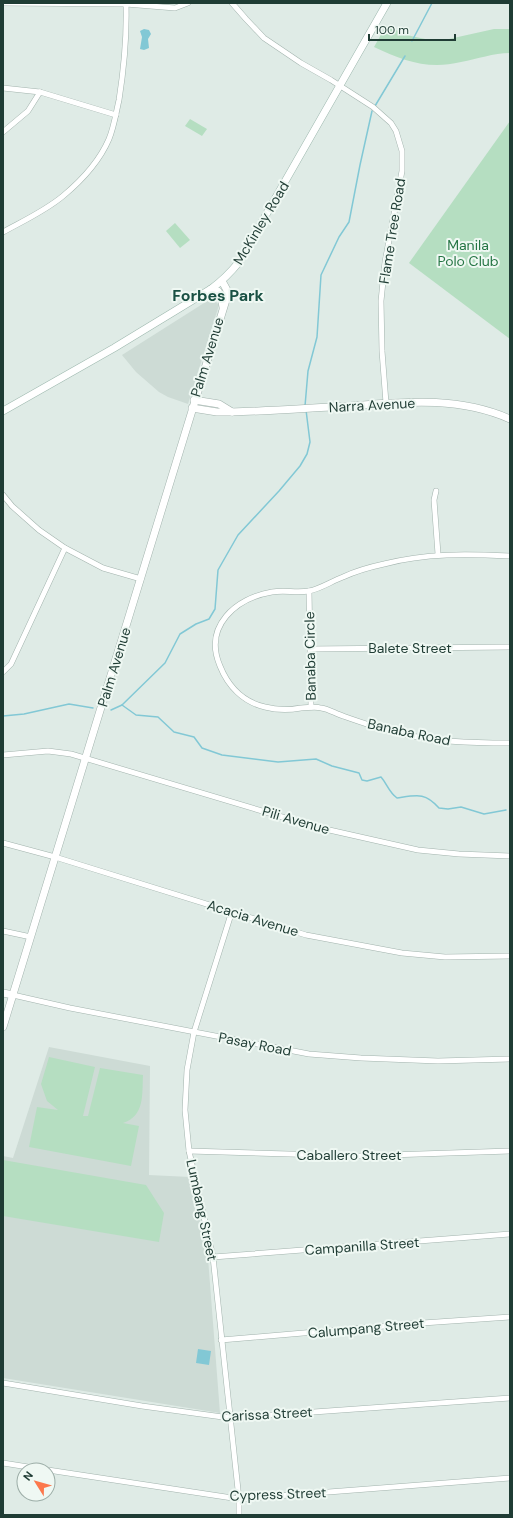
<svg xmlns="http://www.w3.org/2000/svg" width="513" height="1518" font-family="'DM Sans',sans-serif">
<style>
.built{fill:#cddbd5}
.green{fill:#b5dec1}
.water{fill:#82c8d5}
.lines{fill:none;stroke-linecap:round;stroke-linejoin:round}
.stream{stroke:#82c8d5;stroke-width:1.5}
.minor-casing{stroke:#a2b3ad;stroke-width:6}
.tertiary-casing{stroke:#a2b3ad;stroke-width:8}
.secondary-casing{stroke:#9db8ae;stroke-width:8}
.minor{stroke:#fff;stroke-width:5}
.tertiary{stroke:#fff;stroke-width:7}
.secondary{stroke:#fff;stroke-width:7}
.labels{text-anchor:middle;stroke-width:4;stroke-linejoin:round;paint-order:stroke}
.street-label{font-size:14px;fill:#1f3c34;stroke:#eff8f3}
.park-label{font-size:14px;fill:#267645;stroke:#eff8f3}
.quarter-label{font-size:16px;font-weight:bold;fill:#195043;stroke:#eff8f3}
</style>
<rect width="100%" height="100%" fill="#dfebe6"/>
<g class="built">
<polygon points="212,298 219,305 188,404 168,397 159,392 136,372 122,355"/>
<polygon points="49,1047 150,1066 149,1175 190,1177 208,1258 220,1413 3,1378 3,1156 13,1158"/>
</g>
<g class="green">
<path d="M386,26L411,36L430,40L449,39L494,29H510V53C493,53 478,59 461,62C428,70 404,61 374,47Z"/>
<polygon points="190,119 207,129 202,136 185,126"/>
<polygon points="510,121 510,339 409,263"/>
<polygon points="175,223 190,240 180,248 166,231"/>
<path d="M49,1057L95,1067L83,1116H88L100,1068L143,1075C142,1094 145,1116 123,1123L139,1126L131,1166L29,1147L37,1107L58,1110L47,1101L41,1084Z"/>
<polygon points="3,1160 146,1185 164,1213 159,1242 3,1216"/>
</g>
<g class="water">
<polygon points="144,29 149,30 151,34 148,39 149,48 144,50 140,49 142,37 140,31"/>
<polygon points="198,1349 211,1351 209,1365 196,1363"/>
</g>
<g class="lines">
<g class="stream">
<polyline points="412,41 432,3"/>
<polyline points="375,106 405,56"/>
<polyline points="305,406 308,371 317,337 321,275 339,237 349,222 360,165 372,111"/>
<path d="M122,705L136,715L158,717L174,732L194,737L202,748L222,755L278,762L316,759L332,766L359,773L362,780L367,781L381,777C388,785 388,791 397,798C417,795 425,792 439,808L448,809L461,807L484,814L506,810"/>
<polyline points="111,710 122,705 165,663 180,634 196,624 209,619 215,609 218,570 238,535 279,491 300,466 307,454 310,442 306,410"/>
<polyline points="3,716 24,714 69,704 93,708"/>
</g>
<defs>
<g id="minor">
<polyline points="3,3 126,4 175,8 188,3"/>
<polyline points="232,3 246,19 264,38 301,63 331,80 373,107 391,123 396,131 402,151 402,171 385,262 381,301 382,351 386,403"/>
<polyline points="3,88 40,92 116,115"/>
<polyline points="3,132 28,111 40,92"/>
<path d="M3,232C23,221 45,211 63,196C81,181 100,160 109,139C114,127 116,113 119,100C124,68 127,36 126,3"/>
<polyline points="436,491 434,500 438,554"/>
<polyline points="3,495 12,506 39,530 65,548 103,568 141,579"/>
<path d="M510,556C467,554 426,553 384,564C370,567 356,571 343,577C332,581 320,589 309,591C297,593 284,590 272,592C236,598 203,626 220,666C228,686 243,702 265,707C276,710 290,710 301,708C308,708 315,706 321,708C329,709 336,714 343,716C360,722 377,728 394,732C432,742 471,743 510,743"/>
<polyline points="309,591 311,707"/>
<polyline points="310,649 510,647"/>
<polyline points="3,672 11,664 65,548"/>
<polyline points="3,755 48,751 71,754 316,827 418,850 459,854 510,856"/>
<polyline points="3,843 55,857 306,935 402,953 445,957 510,956"/>
<polyline points="232,911 194,1032 187,1070 185,1110 189,1151 213,1257 239,1499 239,1515"/>
<polyline points="3,931 31,937"/>
<polyline points="13,995 70,1008 309,1054 361,1058 438,1061 510,1059"/>
<polyline points="189,1151 359,1156 510,1151"/>
<polyline points="213,1257 510,1234"/>
<polyline points="221,1340 408,1324 510,1317"/>
<polyline points="3,1383 142,1406 230,1418 510,1398"/>
<polyline points="3,1463 47,1470"/>
<polyline points="48,1470 239,1499 510,1478"/>
</g>
<g id="tertiary">
<polyline points="211,289 218,291 221,296 223,307"/>
<polyline points="194,400 219,404 232,412"/>
<path d="M192,408L217,412H232C271,411 309,408 348,406C404,402 457,396 510,419"/>
<polyline points="3,993 13,995"/>
<polyline points="3,1027 226,300 228,292 222,281"/>
</g>
<path id="secondary" d="M3,411L114,348L211,289C222,281 231,272 239,262L387,3"/>
</defs>
<use href="#minor" class="minor-casing"/>
<use href="#tertiary" class="tertiary-casing"/>
<use href="#secondary" class="secondary-casing"/>
<use href="#minor" class="minor"/>
<use href="#tertiary" class="tertiary"/>
<use href="#secondary" class="secondary"/>
</g>
<g class="labels">
<g class="street-label">
<text transform="translate(261 223) rotate(-59)" y="5">McKinley Road</text>
<text transform="translate(392 231) rotate(-81)" y="5">Flame Tree Road</text>
<text transform="translate(207 357) rotate(-73)" y="5">Palm Avenue</text>
<text transform="translate(372 405) rotate(-3)" y="5">Narra Avenue</text>
<text x="410" y="653">Balete Street</text>
<text transform="translate(310 656) rotate(-91)" y="5">Banaba Circle</text>
<text transform="translate(114 667) rotate(-73)" y="5">Palm Avenue</text>
<text transform="translate(409 732) rotate(12)" y="5">Banaba Road</text>
<text transform="translate(296 820) rotate(16)" y="5">Pili Avenue</text>
<text transform="translate(253 918) rotate(17)" y="5">Acacia Avenue</text>
<text transform="translate(255 1044) rotate(11)" y="5">Pasay Road</text>
<text x="349" y="1160">Caballero Street</text>
<text transform="translate(202 1210) rotate(78)" y="5">Lumbang Street</text>
<text transform="translate(362 1246) rotate(-4)" y="5">Campanilla Street</text>
<text transform="translate(366 1328) rotate(-5)" y="5">Calumpang Street</text>
<text transform="translate(267 1414) rotate(-3)" y="5">Carissa Street</text>
<text transform="translate(278 1494) rotate(-2)" y="5">Cypress Street</text>
</g>
<g class="park-label">
<text x="468" y="250">Manila<tspan x="468" dy="16">Polo Club</tspan></text>
</g>
<g class="quarter-label">
<text x="218" y="301">Forbes Park</text>
</g>
</g>
<rect width="513" height="1518" fill="none" stroke="#1f3c34" stroke-width="8"/>
<g transform="translate(36 1482) rotate(307)"><circle r="19" fill="#eff8f3" stroke="#9cada7"/>
<path d="M0-3L7 15L0 10L-7 15Z" fill="#fc784c"/>
<text y="-6" font-size="11" font-weight="bold" text-anchor="middle" fill="#1f3c34">N</text>
</g>
<path d="M369 34v6h86v-6" fill="none" stroke="#1f3c34" stroke-width="2"/>
<text x="375" y="34" font-size="12" fill="#1f3c34" stroke="#eff8f3" stroke-width="3" paint-order="stroke">100 m</text>
</svg>
